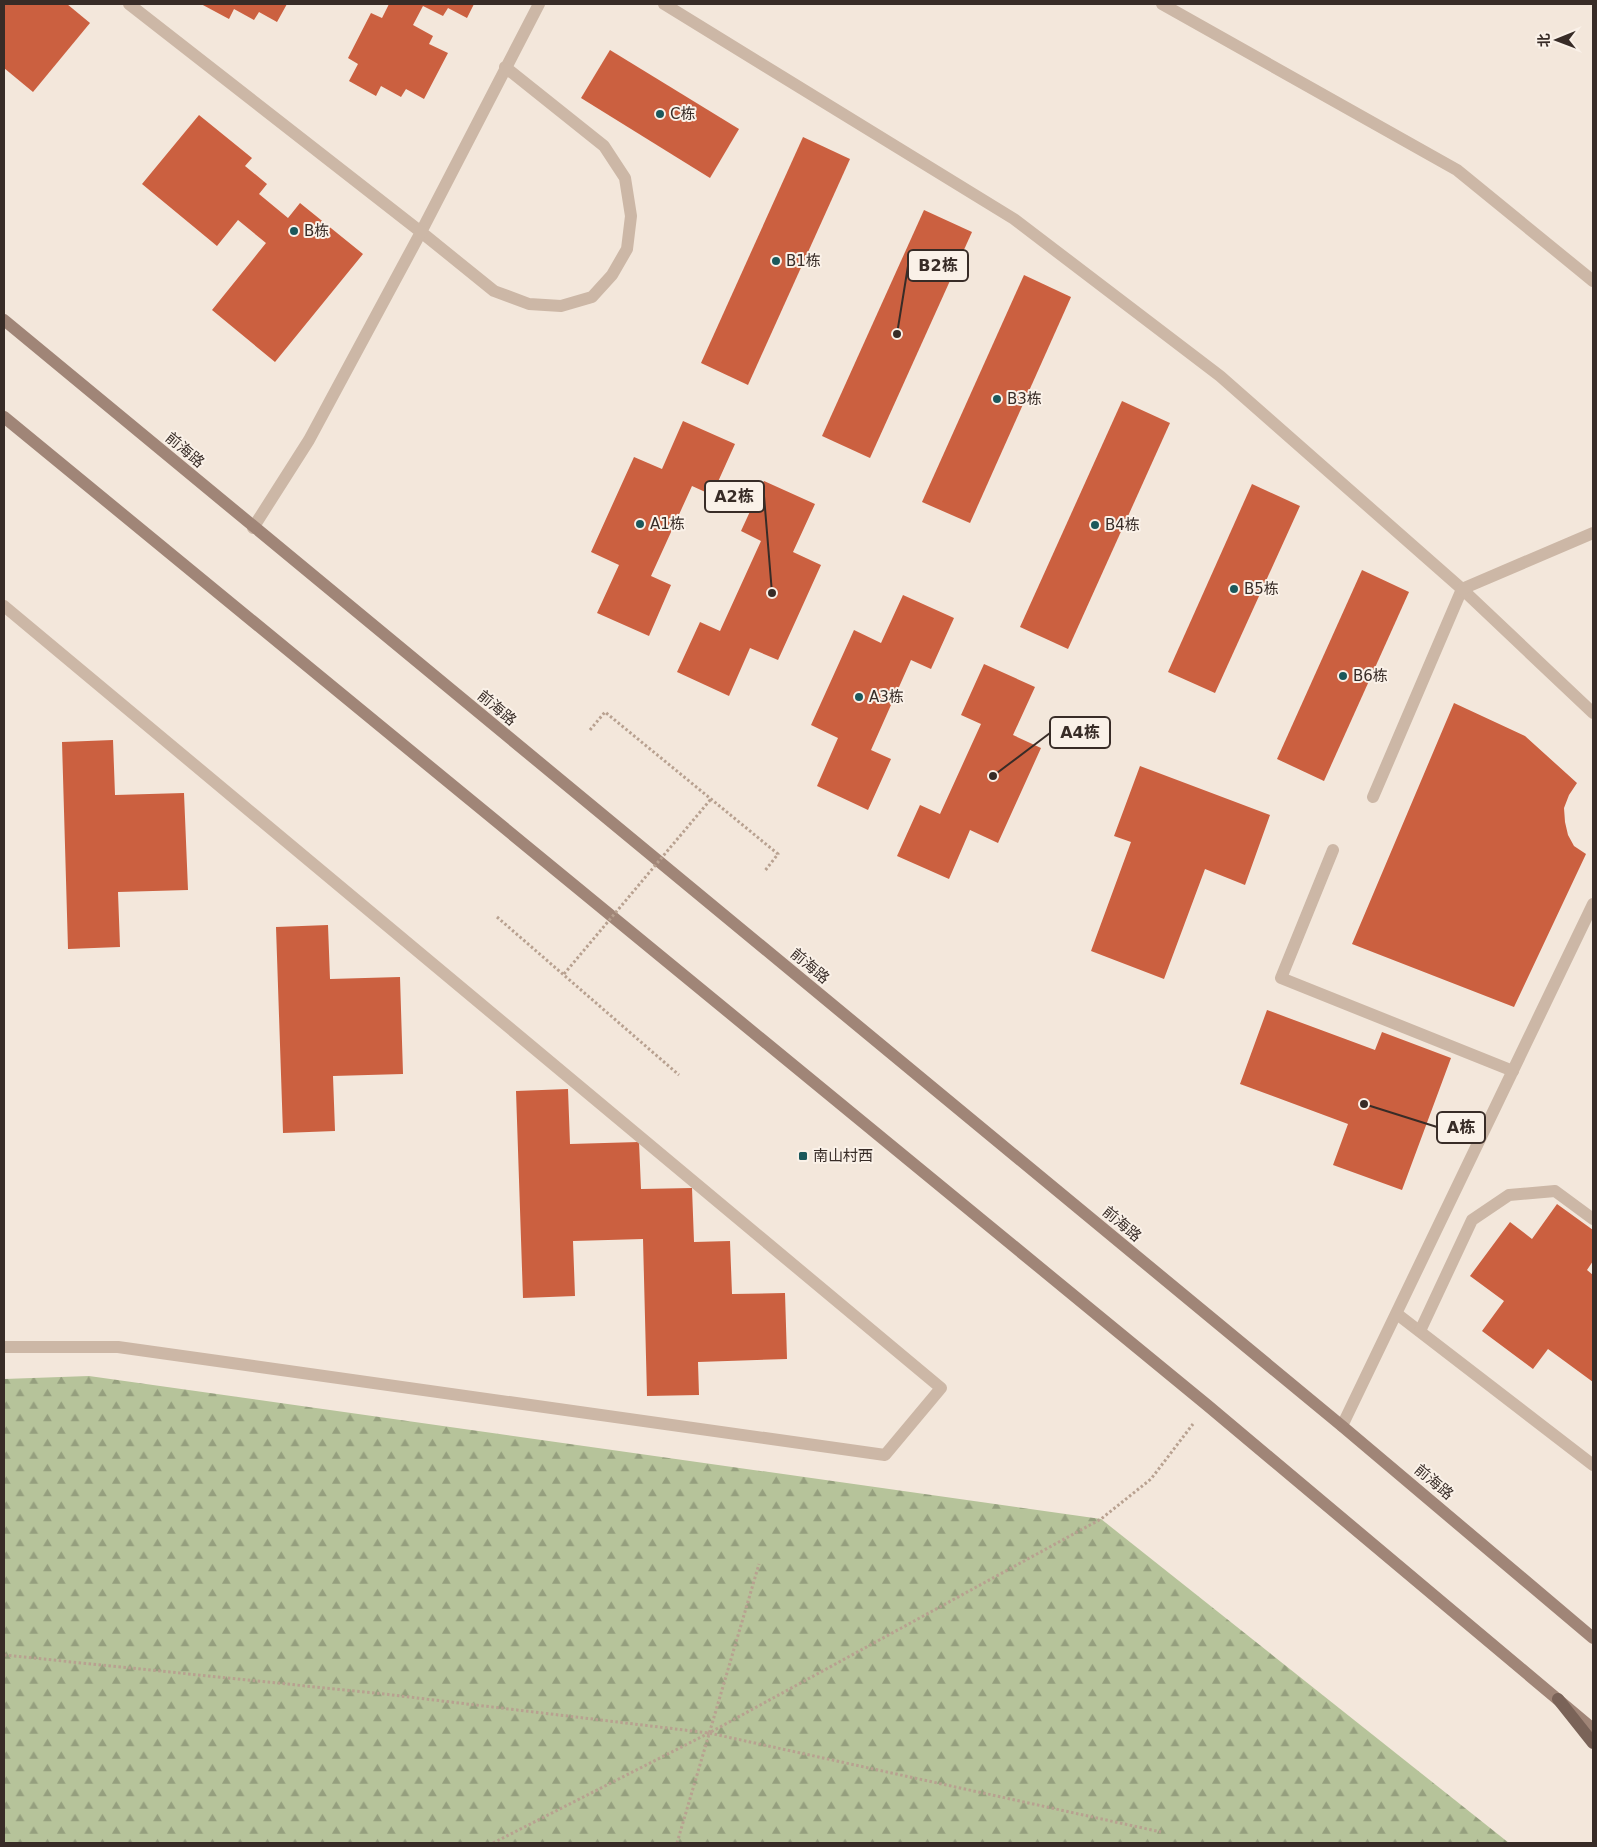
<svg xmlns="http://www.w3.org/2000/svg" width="1597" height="1847" font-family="'DejaVu Sans','Noto Sans SC',sans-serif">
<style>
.forest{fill:url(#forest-firs)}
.building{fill:#cb6040}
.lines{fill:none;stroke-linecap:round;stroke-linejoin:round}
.path{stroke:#b8a190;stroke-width:3;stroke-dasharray:2.5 2.5;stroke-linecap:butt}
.service{stroke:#ccb7a6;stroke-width:12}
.minor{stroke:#ccb7a6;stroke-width:12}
.secondary{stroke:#a08577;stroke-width:12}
.primary{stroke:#7a6358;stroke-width:12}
.path-bridge{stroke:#b8a190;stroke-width:3;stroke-dasharray:2.5 2.5;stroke-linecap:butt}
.poi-dot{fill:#1b585b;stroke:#faf1e8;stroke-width:2}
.labels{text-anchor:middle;stroke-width:4;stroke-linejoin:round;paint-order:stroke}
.poi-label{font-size:15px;fill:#382c27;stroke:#faf1e8;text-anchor:start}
.street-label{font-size:15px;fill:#382c27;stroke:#faf1e8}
.leader{fill:none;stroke:#382c27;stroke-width:2}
.callout-dot{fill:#382c27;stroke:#faf1e8;stroke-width:2}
.callout{fill:#faf1e8;stroke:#382c27;stroke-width:2}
.callout-label{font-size:16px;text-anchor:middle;font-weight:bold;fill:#382c27}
</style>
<defs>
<pattern id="forest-firs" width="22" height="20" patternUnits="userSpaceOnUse" patternTransform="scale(1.25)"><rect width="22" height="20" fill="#b6c39a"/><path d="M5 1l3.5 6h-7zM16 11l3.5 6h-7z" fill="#959f7e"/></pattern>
</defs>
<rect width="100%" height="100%" fill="#f3e7db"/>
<polygon class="forest" points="89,1376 1101,1519 1509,1843 4,1843 4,1379"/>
<g class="building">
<polygon points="4,4 67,4 90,23 33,92 4,68"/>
<polygon points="201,4 287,4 277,22 259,12 254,20 234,9 229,19"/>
<polygon points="389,4 474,4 467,18 448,8 443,16 423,6 413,25 433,36 429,44 448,53 424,99 406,89 401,97 381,86 376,96 349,81 358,64 348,58 371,13 382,18"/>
<polygon points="610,50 739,129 710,178 581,98"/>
<polygon points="199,115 252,158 245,166 267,184 259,194 288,218 300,203 363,254 275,362 212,310 266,243 238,220 217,246 142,184"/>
<polygon points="803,137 850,159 748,385 701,363"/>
<polygon points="924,210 972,232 870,458 822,436"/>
<polygon points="1024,275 1071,297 970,523 922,502"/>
<polygon points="1122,401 1170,423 1068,649 1020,627"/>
<polygon points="683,421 735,444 712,495 692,486 651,576 671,585 649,636 597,613 619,565 591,552 634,457 662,469"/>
<polygon points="764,481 815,504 793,552 821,565 778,660 750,648 729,696 677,672 700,622 720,631 761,541 741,531"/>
<polygon points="1252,484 1300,506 1215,693 1168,672"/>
<polygon points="1362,570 1409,592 1324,781 1277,759"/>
<polygon points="903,595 954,618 931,669 911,660 871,750 891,759 868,810 817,786 838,738 811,725 854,630 881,643"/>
<polygon points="984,664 1035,687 1013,735 1041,748 998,843 970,830 949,879 897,856 920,805 940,814 981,724 961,715"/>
<polygon points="1454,703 1525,736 1577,783 1569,795 1564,808 1565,822 1568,835 1574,846 1586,854 1514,1007 1352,944"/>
<polygon points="113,740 115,795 184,793 188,890 118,892 120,947 68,949 62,742"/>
<polygon points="1140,766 1270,815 1245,885 1205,869 1164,979 1091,951 1131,842 1114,836"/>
<polygon points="328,925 330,979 400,977 403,1074 333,1076 335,1131 283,1133 276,927"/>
<polygon points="1267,1010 1375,1050 1382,1032 1451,1058 1402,1190 1333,1165 1348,1124 1240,1084"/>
<polygon points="568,1089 570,1144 639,1142 641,1189 692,1188 694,1242 730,1241 732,1294 785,1293 787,1359 698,1362 699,1395 647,1396 643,1239 573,1241 575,1296 523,1298 516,1091"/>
<polygon points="1557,1204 1593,1230 1593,1261 1587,1270 1593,1275 1593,1382 1548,1349 1533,1369 1482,1331 1504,1301 1470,1276 1510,1222 1532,1239"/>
</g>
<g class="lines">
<g class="path">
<polyline points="590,730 605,712 778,854 764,872"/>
<polyline points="497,917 679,1075"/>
<polyline points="4,1655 384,1694 709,1733 1161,1832"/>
<polyline points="493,1843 709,1733 1101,1519 1151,1479 1193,1424"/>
<polyline points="677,1843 759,1564"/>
</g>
<g class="service">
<polyline points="1162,4 1457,170 1593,281"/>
<polyline points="505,67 604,146 625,178 631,216 627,249 612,275 592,297 561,306 529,304 494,291 421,232 539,4"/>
<polyline points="4,606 941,1388 885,1455 118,1347 4,1347"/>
<polyline points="1373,797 1462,589"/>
<polyline points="1333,850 1281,978 1513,1071"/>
<polyline points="1397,1314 1593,1465"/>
<polyline points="1420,1331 1472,1220 1509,1195 1555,1191 1593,1219"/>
</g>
<g class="minor">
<polyline points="129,4 421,232 309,440 253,528"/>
<polyline points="664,4 1014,219 1220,376 1462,589 1593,713"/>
<polyline points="1462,589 1593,533"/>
<polyline points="1342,1426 1593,904"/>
</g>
<g class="secondary">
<polyline points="4,320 1342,1426 1593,1638"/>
<polyline points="4,417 1207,1405 1593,1729"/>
</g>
<polyline class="primary" points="1558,1699 1593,1743"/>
<polyline class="path-bridge" points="564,974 711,799"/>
</g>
<g class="poi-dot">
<circle cx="660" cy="114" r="5"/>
<circle cx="294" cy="231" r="5"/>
<circle cx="776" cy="261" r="5"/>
<circle cx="997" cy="399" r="5"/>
<circle cx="640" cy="524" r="5"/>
<circle cx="1095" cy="525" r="5"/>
<circle cx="1234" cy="589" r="5"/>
<circle cx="1343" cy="676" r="5"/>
<circle cx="859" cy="697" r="5"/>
<rect x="798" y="1151" width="10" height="10" rx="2.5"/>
</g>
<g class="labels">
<g class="poi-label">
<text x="670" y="119">C栋</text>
<text x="304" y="236">B栋</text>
<text x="786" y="266">B1栋</text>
<text x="1007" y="404">B3栋</text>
<text x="650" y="529">A1栋</text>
<text x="1105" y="530">B4栋</text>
<text x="1244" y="594">B5栋</text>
<text x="1353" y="681">B6栋</text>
<text x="869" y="702">A3栋</text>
<text x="813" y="1161">南山村西</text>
</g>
<g class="street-label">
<text transform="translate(185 450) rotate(40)" y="5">前海路</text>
<text transform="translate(497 708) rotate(40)" y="5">前海路</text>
<text transform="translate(810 966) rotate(40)" y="5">前海路</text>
<text transform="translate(1122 1224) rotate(40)" y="5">前海路</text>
<text transform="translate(1434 1482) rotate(40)" y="5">前海路</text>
</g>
</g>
<path class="leader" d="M897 334L908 266M772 593L764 496M993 776L1050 733M1364 1104L1437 1127"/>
<g class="callout-dot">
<circle cx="897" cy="334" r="5"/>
<circle cx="772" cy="593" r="5"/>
<circle cx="993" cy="776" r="5"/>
<circle cx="1364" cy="1104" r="5"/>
</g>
<g class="callout">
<rect x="908" y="250" width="60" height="31" rx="5"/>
<rect x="705" y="481" width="59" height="31" rx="5"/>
<rect x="1050" y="717" width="60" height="31" rx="5"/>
<rect x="1437" y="1112" width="48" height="31" rx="5"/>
</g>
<g class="callout-label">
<text x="938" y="271">B2栋</text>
<text x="734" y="502">A2栋</text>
<text x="1080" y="738">A4栋</text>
<text x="1461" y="1133">A栋</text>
</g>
<rect width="1597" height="1847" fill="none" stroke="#382c27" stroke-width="10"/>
<g transform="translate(1557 40) rotate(269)" stroke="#faf1e8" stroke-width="4" paint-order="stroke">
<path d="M0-4L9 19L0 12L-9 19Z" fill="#382c27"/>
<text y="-8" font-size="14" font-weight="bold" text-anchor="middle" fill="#382c27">北</text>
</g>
</svg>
